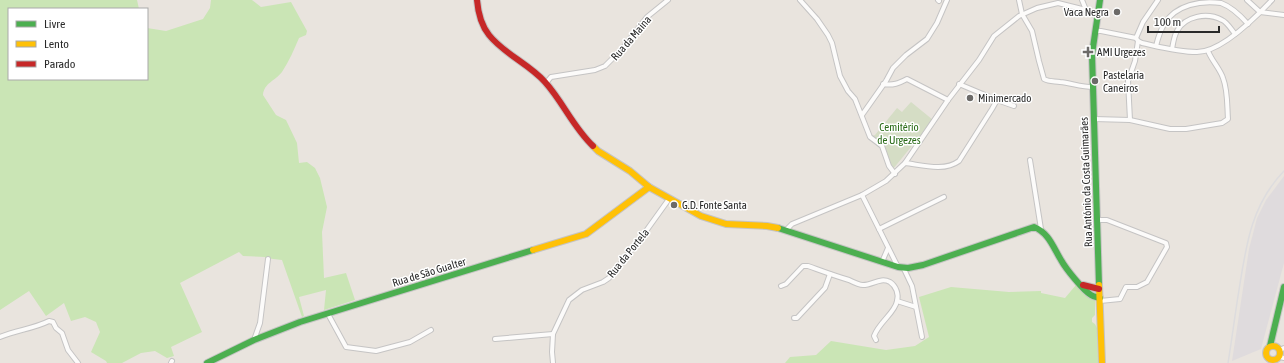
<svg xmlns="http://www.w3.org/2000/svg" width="1284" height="363" font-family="'Asap Condensed',sans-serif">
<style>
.industrial{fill:#dfdbdd}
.green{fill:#cae5b5}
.cemetery{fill:#d5ddc5}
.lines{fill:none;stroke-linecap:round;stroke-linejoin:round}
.street-casing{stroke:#c5c4c4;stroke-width:6}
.fast-casing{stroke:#c5c4c4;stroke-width:8}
.slow-casing{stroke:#c5c4c4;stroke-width:8}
.jam-casing{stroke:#c5c4c4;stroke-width:8}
.street{stroke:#fcfbfa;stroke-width:4}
.fast{stroke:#4caf50;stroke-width:6}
.slow{stroke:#ffc107;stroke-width:6}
.jam{stroke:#c62828;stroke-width:6}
.rail{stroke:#dddcde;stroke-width:1.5}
.poi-dot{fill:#6c6a68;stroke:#fff;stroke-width:1.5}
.labels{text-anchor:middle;stroke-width:3;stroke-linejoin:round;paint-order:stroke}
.poi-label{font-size:11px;fill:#292929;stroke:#fff;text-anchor:start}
.street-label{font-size:11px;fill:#292929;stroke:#fff}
.park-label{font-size:11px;fill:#286a16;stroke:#fff}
</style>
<rect width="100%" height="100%" fill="#e9e4de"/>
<polygon class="industrial" points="1284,176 1284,263 1261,349 1232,361 1249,249 1257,218 1266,200"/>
<g class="green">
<path d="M0,0H137L139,9H9V79H147V28L166,31L203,19L210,8L211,0H252L261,7L291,2L307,31L306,35L299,38C294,50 289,61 282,72C275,81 264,83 263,95L276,115L286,120L297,143L299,163L307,162L315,168L320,178L327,207L322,232L324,278L346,273L355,300L324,310L326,290L299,297L304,316L302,317L282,260L265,258V257L243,256L239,252L180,283L202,332L171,347L174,356L167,358L155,351L141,353L122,363H107L106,361L91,352L100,332L96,322L85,317L71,321L64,303L46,316L29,291L0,310Z"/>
<polygon points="1076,285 1095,300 1095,315 1092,318 1092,322 1095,324 1097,328 1098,363 785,363 790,357 816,355 831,341 886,350 915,346 929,337 919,297 951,287 1009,292 1041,291 1041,293 1065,298"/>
</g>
<polygon class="cemetery" points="911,102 933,120 893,169 890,165 883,145 872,136 875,135 897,108 902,112"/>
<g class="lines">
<defs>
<g id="street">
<polyline points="800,0 817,19 828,35 832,43 840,76 848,91 855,99 870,137 882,146 889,166 895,174"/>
<polyline points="938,0 939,1"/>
<path d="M1019,0L1022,14L1032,31L1039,61L1044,79C1049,82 1055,81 1060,82C1071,83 1081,87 1093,87"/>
<polyline points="1082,0 1086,10 1097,17"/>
<polyline points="1247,0 1260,12 1284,15"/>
<path d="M1095,31H1101L1136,38L1138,41L1142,43C1160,47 1178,52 1197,52C1221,52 1256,17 1272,0"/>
<polyline points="1136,38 1143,22 1158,0"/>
<path d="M1156,46C1158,38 1160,30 1165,23C1176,5 1201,0 1221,3C1232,7 1240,15 1248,24"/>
<path d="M1172,49C1173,44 1174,36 1177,31C1185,16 1207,12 1222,20C1227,22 1231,29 1235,34"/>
<polyline points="546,83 551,77 595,70 605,66 622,49 647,17 668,0"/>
<path d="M883,84C893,86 899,83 907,79L948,100"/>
<polyline points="997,100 1014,106"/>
<polyline points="862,115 886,81 893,68 906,55 927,39 937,23 947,0"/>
<path d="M1094,119L1130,120L1170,129H1186L1222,123L1228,119C1227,106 1228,91 1223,78C1220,69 1212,61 1208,51"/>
<polyline points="1130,120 1128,81 1135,61 1138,41"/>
<polyline points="1030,160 1041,229"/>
<path d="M905,163C922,165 944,172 959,161L992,109L997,100L959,84"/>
<polyline points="862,195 898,267"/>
<polyline points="1098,220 1107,220 1166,243 1167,247 1147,282 1137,287 1126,287 1120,299 1100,301"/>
<polyline points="879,229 944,197"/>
<polyline points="786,230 792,224 862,195 886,181 905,163 948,100 979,60 994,36 1019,16 1037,8 1058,3 1086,10"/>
<polyline points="882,262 888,248"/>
<polyline points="903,267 912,286 922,337"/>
<path d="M781,286L786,284L803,266H808C822,271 835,276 849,280C853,282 859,285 863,285C873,285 880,277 890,282C896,286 899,294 897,301C895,313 879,322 874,336L876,340"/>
<polyline points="897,301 916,307"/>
<polyline points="328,314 346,347 376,351 410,342 431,330"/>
<polyline points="794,318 797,318 825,288 830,274"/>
<path d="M0,337C16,330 33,329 49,321L53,322L56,328L62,333L68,350L78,363"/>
<polyline points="495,339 553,334"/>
<polyline points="254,340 260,323 268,259"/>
<polyline points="1280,350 1284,348"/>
<polyline points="1280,357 1284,358"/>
<polyline points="171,363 172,361"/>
<polyline points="553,363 552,352 553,334 569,300 582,290 603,282 609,278 641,238 669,199"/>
</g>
<g id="fast">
<path d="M778,228L898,267L908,268L923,265L1034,227C1049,233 1053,247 1061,260C1066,269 1083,290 1091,295C1094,297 1097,297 1100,298"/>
<polyline points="1099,285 1092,54 1100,0"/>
<polyline points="1270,346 1284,287"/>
<polyline points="207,363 254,340 300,322 533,250"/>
</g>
<g id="slow">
<polyline points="593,146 598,151 630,171 649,187 701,216 726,224 767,226 778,228"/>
<polyline points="533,250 586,234 649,187"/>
<polyline points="1099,285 1102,363"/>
<circle cx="1273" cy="353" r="7"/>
</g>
<g id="jam">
<path d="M477,0C478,12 481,25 489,35C504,54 529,64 545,82C563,102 573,127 593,146"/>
<polyline points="1083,285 1099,289"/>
</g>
</defs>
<use href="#street" class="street-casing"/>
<use href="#fast" class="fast-casing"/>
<use href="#slow" class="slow-casing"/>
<use href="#jam" class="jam-casing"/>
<use href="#street" class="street"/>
<use href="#fast" class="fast"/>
<use href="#slow" class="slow"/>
<use href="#jam" class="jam"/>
<path class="rail" d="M1228,363C1232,339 1235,314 1239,290C1246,246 1251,205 1284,171"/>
</g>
<g class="poi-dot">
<circle cx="1117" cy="12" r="4"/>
<path d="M1086 46h4v4h4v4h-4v4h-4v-4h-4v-4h4z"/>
<circle cx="1095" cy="81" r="4"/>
<circle cx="970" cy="98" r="4"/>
<circle cx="674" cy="205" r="4"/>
</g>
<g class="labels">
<g class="poi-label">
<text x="1109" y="16" text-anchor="end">Vaca Negra</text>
<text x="1097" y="56">AMI Urgezes</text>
<text x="1103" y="79">Pastelaria<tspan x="1103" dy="13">Caneiros</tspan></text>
<text x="978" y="102">Minimercado</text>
<text x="682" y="209">G.D. Fonte Santa</text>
</g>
<g class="street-label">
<text transform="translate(631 38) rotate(-49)" y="4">Rua da Maina</text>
<text transform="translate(1086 182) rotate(-92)" y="4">Rua António da Costa Guimarães</text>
<text transform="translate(628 253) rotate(-51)" y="4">Rua da Portela</text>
<text transform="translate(429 272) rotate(-17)" y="4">Rua de São Gualter</text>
</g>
<g class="park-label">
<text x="899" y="131">Cemitério<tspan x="899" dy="13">de Urgezes</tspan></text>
</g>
</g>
<rect x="8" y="8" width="140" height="72" fill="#ffffff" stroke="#a9a9a9"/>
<rect x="16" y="21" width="20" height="6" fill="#4caf50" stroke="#a9a9a9"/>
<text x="44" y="28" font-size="12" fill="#292929">Livre</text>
<rect x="16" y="41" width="20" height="6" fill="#ffc107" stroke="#a9a9a9"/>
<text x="44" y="48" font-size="12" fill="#292929">Lento</text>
<rect x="16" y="61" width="20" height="6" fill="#c62828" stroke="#a9a9a9"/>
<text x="44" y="68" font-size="12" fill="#292929">Parado</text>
<path d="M1148 26v6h71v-6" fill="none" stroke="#292929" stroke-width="2"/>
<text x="1154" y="26" font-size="12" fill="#292929" stroke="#ffffff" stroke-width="3" paint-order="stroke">100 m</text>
</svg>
